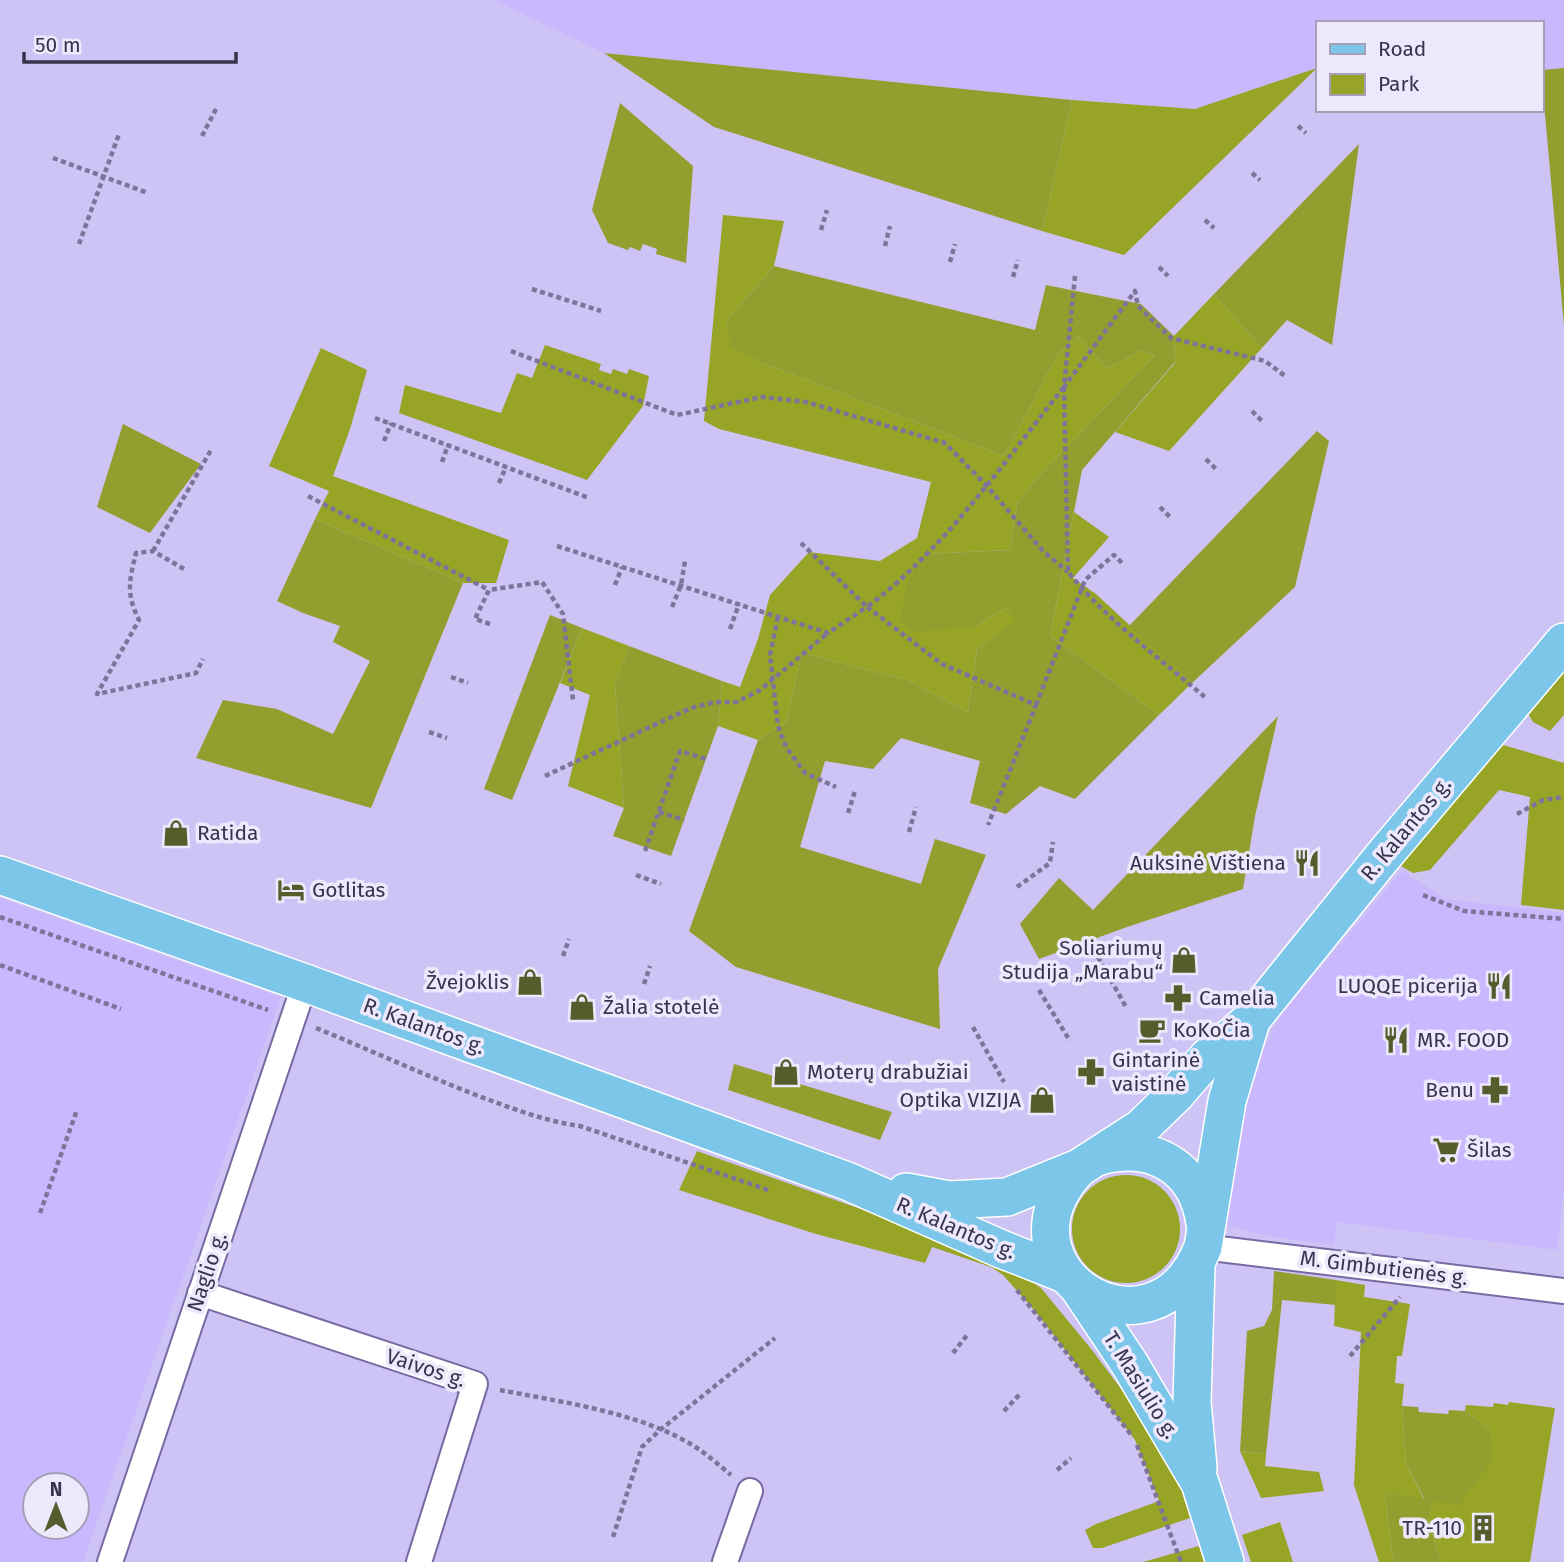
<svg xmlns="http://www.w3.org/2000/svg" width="1564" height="1562" font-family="'Fira Sans',sans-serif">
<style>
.built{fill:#c9b8fe;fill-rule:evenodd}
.green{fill:#97a426}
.forest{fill:#929e2e}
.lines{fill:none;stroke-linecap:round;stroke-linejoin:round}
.minor-casing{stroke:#7869a2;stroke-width:28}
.primary-casing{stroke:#fff;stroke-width:40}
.path{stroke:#7d7599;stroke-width:4.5;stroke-dasharray:5 3.5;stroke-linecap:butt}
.minor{stroke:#fff;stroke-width:24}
.primary{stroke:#7cc6e9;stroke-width:37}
.labels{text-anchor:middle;stroke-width:7;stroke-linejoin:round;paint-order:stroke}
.street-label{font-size:21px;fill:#3a334d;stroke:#ede9fc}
.poi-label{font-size:21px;fill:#3a334d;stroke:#ede9fc;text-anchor:start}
</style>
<rect width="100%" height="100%" fill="#cec3f5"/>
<g class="built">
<polygon points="494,0 1564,0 1564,68 1541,70 1541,23 1317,23 1317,68 1195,109 1072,100 604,53"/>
<polygon points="1402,871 1446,899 1564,913 1564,1187 1557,1250 1337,1222 1334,1245 1268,1236 1224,1225 1246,1093 1262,1052 1282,1014"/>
<path d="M0,898L281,997L83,1562H0ZM77,1485V1527H35V1485Z"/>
</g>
<g class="green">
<polygon points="1317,68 1124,255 1042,231 1072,100 1195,109"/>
<polygon points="723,215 784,221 774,266 727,320 731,346 763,363 1004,456 1058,354 1078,337 1107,368 1142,350 1154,356 1034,481 1017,504 1010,550 925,554 974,627 1006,608 1017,621 977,649 968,712 907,680 802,653 786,723 758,740 718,726 722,681 740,687 758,639 770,595 809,552 880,561 917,538 931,482 719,429 704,421"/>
<polygon points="1214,294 1262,348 1169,451 1115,432 1175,363 1174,336"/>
<polygon points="545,345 601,364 599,370 611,374 613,369 627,374 629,369 649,376 643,406 587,480 399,413 405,385 501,413 517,373 532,378"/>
<polygon points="321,348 367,370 350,429 333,476 509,540 496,583 463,583 315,519 329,491 269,466"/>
<polygon points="1074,512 1109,537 1073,578 1096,594 1192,683 1159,715 1050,636"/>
<polygon points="582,628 629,646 615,685 624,808 568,786 590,695 560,683"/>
<polygon points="1564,667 1564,715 1550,731 1533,722 1526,710"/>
<polygon points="1497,743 1564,763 1564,910 1521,905 1530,797 1499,790 1430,870 1413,873 1401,866 1403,857"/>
<polygon points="697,1151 979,1251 1012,1268 1041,1288 1092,1350 1152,1430 1176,1472 1190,1518 1102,1548 1093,1548 1085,1530 1096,1524 1159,1501 1135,1440 1034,1310 1003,1275 991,1267 932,1247 925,1263 816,1234 679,1190"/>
<circle cx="1126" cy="1229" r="54"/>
<polygon points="1336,1280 1365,1285 1364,1297 1410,1304 1402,1356 1397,1356 1395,1383 1404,1384 1402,1406 1406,1463 1424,1499 1385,1493 1392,1552 1396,1562 1379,1562 1354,1485 1361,1332 1334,1326"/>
<polygon points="1509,1402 1555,1408 1530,1562 1441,1562 1428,1521 1432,1500 1490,1430 1465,1411 1466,1405 1493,1407 1494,1403 1508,1405"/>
<polygon points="1240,1451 1266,1454 1265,1466 1319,1472 1324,1491 1261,1498"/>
<polygon points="1280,1522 1293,1562 1251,1562 1242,1535"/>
<polygon points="1199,1546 1204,1562 1143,1562"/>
</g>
<g class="forest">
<polygon points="604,53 1072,100 1042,231 714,127"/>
<polygon points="1564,68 1564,326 1544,103 1541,97 1541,70"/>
<polygon points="620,103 693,166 686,263 656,254 657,249 643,244 640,251 630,247 628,250 608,243 592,210"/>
<polygon points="1359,144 1332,345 1287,320 1262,348 1214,294"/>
<polygon points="774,266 1035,330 1046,285 1141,304 1174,336 1175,362 1082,470 1050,636 1159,715 1075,799 1040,786 1006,814 970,803 980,761 901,738 873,769 825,761 800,847 921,884 935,839 986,855 938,969 940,1029 736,967 689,931 758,740 786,723 802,653 907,680 968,712 977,649 1016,621 1006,608 974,627 912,632 900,621 907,584 924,554 1010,550 1017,504 1034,481 1154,356 1142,350 1107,368 1078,337 1058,354 1004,456 763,363 730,346 727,320"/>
<polygon points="123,424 201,464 150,533 97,507"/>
<polygon points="1317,431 1329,441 1295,587 1192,683 1129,626"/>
<polygon points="315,519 463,583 371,808 196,758 223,700 277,709 333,734 370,661 333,642 340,626 303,613 277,601"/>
<polygon points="550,615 582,628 512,800 484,789"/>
<polygon points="629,646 722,681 718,726 671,856 613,836 624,808 615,685"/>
<polygon points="1278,716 1255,816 1243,889 1127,927 1039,959 1020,924 1059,878 1093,910"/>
<polygon points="734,1064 892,1112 880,1140 728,1090"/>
<polygon points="1274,1271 1336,1280 1336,1305 1282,1300 1266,1454 1240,1451 1247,1331 1264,1326 1272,1310"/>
<polygon points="1402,1406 1418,1407 1419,1412 1448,1414 1449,1410 1465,1411 1490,1430 1492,1461 1459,1505 1432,1501 1428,1521 1441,1562 1396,1562 1392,1552 1385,1493 1424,1498 1406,1463"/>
</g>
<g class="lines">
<defs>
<g id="minor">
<polyline points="1203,1247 1564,1291"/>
<polyline points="200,1293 475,1384 419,1562"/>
<polyline points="110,1562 305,983"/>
<polyline points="725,1562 750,1491"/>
</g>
<g id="primary">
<polyline points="0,875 305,983 847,1181 1001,1249 1065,1274"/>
<path d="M1100,1156C1153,1142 1197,1167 1205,1223"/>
<path d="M1079,1168C984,1267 1153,1375 1203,1247L1227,1101L1251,1021"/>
<polyline points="906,1192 949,1200 1007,1197 1079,1168 1141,1128 1175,1095 1208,1057 1251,1020 1380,860 1564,642"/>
<polyline points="1196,1265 1192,1402 1198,1468"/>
<polyline points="1079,1288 1129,1363 1200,1483 1225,1562"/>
</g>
</defs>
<use href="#minor" class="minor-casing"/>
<use href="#primary" class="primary-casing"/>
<g class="path">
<polyline points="1298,126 1306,133"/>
<polyline points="202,136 217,107"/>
<polyline points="53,158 148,193"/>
<polyline points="1252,173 1260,180"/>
<polyline points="1205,220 1214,228"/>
<polyline points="821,230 827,210"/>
<polyline points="79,244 119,134"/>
<polyline points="885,246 890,226"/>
<polyline points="950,262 955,244"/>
<polyline points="1159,267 1168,276"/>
<polyline points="1075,276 1064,387 1135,291 1138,306 1171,338 1265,361 1285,376"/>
<polyline points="1013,277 1018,260"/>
<polyline points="532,289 601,311"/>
<polyline points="511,351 677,415 762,397 806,402 945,443 986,485 1043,551 1068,572"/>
<path d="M1064,387L1068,572C1107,620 1159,658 1206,698"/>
<polyline points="1252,411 1262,421"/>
<polyline points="375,418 589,498"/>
<polyline points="384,441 391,423"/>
<polyline points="1206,459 1216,469"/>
<polyline points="442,462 448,445"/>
<polyline points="499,483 506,467"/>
<polyline points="308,496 489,590"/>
<polyline points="1160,507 1170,517"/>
<path d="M801,543L867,607C946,548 1003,463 1064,387"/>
<polyline points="557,546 828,633 867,607 942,664 1036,705 988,825"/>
<polyline points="153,551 211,450"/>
<path d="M184,569L153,551L136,553C129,581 126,594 139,620L97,694L196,673L203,659"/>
<polyline points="615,585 622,567"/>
<polyline points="672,607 681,585 685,561"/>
<polyline points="778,617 770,655 778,726 786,747 805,773 836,787"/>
<polyline points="490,624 475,619 489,590 542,582 563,614 573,700"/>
<polyline points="730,629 739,604"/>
<polyline points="451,677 468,683"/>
<polyline points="1036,705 1085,580 1114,555 1124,565"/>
<polyline points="429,732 447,738"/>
<polyline points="545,776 691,708 715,702 737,702 760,690 828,633"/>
<polyline points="659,812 684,820"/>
<polyline points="848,813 855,791"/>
<polyline points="1517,814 1543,800 1564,797"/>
<polyline points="909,832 916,807"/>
<polyline points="645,851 680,751 706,759"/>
<polyline points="636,875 661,884"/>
<polyline points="1017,887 1050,863 1053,842"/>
<polyline points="1423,895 1464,911 1564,919"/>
<polyline points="0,917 268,1010"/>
<polyline points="563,956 569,939"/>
<polyline points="1098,957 1126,1007"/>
<polyline points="0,965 121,1009"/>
<polyline points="644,984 650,966"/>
<polyline points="1039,990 1070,1041"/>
<polyline points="973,1027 1004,1082"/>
<path d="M316,1028C370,1050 422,1074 476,1095C511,1108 544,1121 580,1126L771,1191"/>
<polyline points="40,1213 77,1110"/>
<polyline points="1017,1290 1133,1437"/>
<polyline points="953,1353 968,1334"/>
<polyline points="1350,1356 1400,1297"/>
<path d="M500,1390C561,1402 644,1413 697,1448C709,1456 720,1466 731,1475"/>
<polyline points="1004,1411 1019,1395"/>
<polyline points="1137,1445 1181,1562"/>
<polyline points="1057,1470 1071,1458"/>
<polyline points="613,1537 642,1447 660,1430 775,1338"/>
</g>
<use href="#minor" class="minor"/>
<use href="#primary" class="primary"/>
</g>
<defs>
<symbol id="shop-bare" viewBox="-9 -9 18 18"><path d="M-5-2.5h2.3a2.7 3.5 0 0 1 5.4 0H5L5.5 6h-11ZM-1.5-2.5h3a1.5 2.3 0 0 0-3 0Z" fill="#565c2b" stroke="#ede9fc" stroke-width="2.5" paint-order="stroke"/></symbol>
<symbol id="restaurant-bare" viewBox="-9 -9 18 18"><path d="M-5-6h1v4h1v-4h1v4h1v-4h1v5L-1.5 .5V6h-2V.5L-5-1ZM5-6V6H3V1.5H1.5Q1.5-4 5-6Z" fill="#565c2b" stroke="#ede9fc" stroke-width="2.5" paint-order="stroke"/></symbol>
<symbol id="hotel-bare" viewBox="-9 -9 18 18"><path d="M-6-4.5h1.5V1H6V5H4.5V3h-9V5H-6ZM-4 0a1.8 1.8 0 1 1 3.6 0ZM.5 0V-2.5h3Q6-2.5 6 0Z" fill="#565c2b" stroke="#ede9fc" stroke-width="2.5" paint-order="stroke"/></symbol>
<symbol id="pharmacy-bare" viewBox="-9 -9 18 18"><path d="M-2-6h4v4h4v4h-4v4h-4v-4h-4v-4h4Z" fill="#565c2b" stroke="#ede9fc" stroke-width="2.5" paint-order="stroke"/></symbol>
<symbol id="cafe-bare" viewBox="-9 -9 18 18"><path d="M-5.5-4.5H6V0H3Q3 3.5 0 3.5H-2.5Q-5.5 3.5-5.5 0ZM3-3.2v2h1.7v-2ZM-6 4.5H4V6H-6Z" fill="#565c2b" stroke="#ede9fc" stroke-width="2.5" paint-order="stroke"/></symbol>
<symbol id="supermarket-bare" viewBox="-9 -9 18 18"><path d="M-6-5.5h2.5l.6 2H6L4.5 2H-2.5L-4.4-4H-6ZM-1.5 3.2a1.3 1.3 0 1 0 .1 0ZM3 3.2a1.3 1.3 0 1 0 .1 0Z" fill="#565c2b" stroke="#ede9fc" stroke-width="2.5" paint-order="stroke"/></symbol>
<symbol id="building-bare" viewBox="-9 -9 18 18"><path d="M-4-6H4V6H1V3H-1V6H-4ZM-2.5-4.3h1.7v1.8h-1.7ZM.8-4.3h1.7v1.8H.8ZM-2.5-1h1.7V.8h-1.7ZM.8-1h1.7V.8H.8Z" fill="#565c2b" stroke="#ede9fc" stroke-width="2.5" paint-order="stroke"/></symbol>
</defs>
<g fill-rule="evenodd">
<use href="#shop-bare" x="157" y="814" width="38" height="38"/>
<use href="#restaurant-bare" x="1288" y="844" width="38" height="38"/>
<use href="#hotel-bare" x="272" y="871" width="38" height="38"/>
<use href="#shop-bare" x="1165" y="941" width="38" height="38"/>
<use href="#shop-bare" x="511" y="963" width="38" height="38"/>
<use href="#restaurant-bare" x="1480" y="967" width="38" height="38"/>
<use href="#pharmacy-bare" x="1159" y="979" width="38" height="38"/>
<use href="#shop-bare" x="563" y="988" width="38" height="38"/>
<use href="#cafe-bare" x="1133" y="1011" width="38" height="38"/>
<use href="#restaurant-bare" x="1377" y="1021" width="38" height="38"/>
<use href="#shop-bare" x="767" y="1053" width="38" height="38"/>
<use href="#pharmacy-bare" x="1072" y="1053" width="38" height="38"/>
<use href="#pharmacy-bare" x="1476" y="1071" width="38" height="38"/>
<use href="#shop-bare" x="1023" y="1081" width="38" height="38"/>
<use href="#supermarket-bare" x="1427" y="1131" width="38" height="38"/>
<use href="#building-bare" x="1464" y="1509" width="38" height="38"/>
</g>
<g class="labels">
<g class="street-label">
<text transform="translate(1406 829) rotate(-50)" y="7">R. Kalantos g.</text>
<text transform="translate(424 1026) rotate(20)" y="7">R. Kalantos g.</text>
<text transform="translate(956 1228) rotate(23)" y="7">R. Kalantos g.</text>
<text transform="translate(1384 1268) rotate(7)" y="7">M. Gimbutienės g.</text>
<text transform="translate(207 1272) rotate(-71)" y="7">Naglio g.</text>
<text transform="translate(426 1368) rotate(18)" y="7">Vaivos g.</text>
<text transform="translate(1141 1385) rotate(58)" y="7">T. Masiulio g.</text>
</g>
<g class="poi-label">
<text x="197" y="840">Ratida</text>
<text x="1286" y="870" text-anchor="end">Auksinė Vištiena</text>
<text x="312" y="897">Gotlitas</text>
<text x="1163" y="955" text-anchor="end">Soliariumų<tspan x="1163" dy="24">Studija „Marabu“</tspan></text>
<text x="509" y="989" text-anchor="end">Žvejoklis</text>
<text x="1478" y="993" text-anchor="end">LUQQE picerija</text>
<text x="1199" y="1005">Camelia</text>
<text x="603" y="1014">Žalia stotelė</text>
<text x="1173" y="1037">KoKoČia</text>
<text x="1417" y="1047">MR. FOOD</text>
<text x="1112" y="1067">Gintarinė<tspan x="1112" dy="24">vaistinė</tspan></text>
<text x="807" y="1079">Moterų drabužiai</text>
<text x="1474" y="1097" text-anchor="end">Benu</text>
<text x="1021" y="1107" text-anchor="end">Optika VIZIJA</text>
<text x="1467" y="1157">Šilas</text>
<text x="1462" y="1535" text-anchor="end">TR-110</text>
</g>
</g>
<rect x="1316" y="21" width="228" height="91" fill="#ede9fc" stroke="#a5a0b6" stroke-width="2"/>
<rect x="1330" y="44" width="35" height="10" fill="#7cc6e9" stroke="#a5a0b6" stroke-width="2"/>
<text x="1378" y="56" font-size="21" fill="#3a334d">Road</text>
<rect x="1330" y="74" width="35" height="21" fill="#97a426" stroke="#a5a0b6" stroke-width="2"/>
<text x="1378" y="91" font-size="21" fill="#3a334d">Park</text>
<g transform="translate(56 1506)"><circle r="33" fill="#ede9fc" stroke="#a5a0b6" stroke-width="2"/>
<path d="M0-5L12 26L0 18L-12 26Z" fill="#565c2b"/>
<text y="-10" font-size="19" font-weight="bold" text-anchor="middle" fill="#3a334d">N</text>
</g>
<path d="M24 52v10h212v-10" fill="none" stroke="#3a334d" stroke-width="3.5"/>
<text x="35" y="52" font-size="21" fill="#3a334d" stroke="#ede9fc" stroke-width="5" paint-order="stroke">50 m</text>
</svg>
